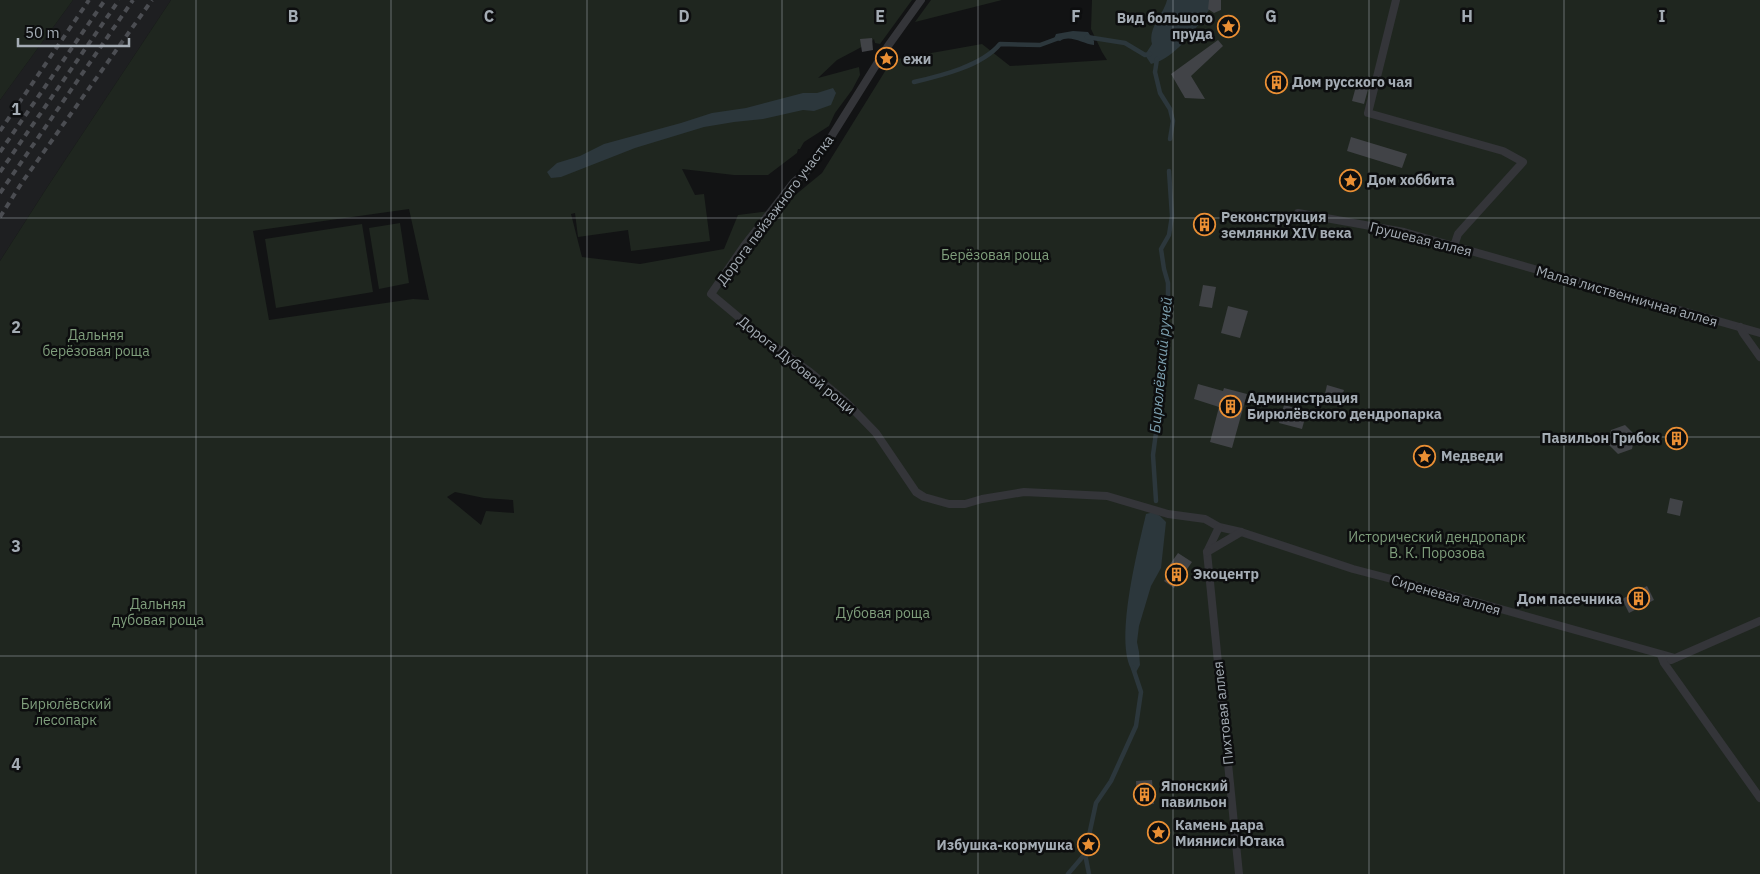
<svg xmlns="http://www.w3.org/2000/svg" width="1760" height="874" font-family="'IBM Plex Sans',sans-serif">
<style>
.built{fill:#1e1f21}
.green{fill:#1f261f;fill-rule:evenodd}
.water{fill:#2c373c}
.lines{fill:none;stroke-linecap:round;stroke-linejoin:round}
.stream{stroke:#2c373c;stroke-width:4.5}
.building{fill:#414347}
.lane{stroke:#343539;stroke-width:8}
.rail{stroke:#4b4d52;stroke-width:4;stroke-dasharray:6 5;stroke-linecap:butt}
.grid{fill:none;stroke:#a4acb4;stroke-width:1;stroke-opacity:0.55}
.labels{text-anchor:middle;stroke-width:5;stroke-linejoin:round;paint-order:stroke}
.poi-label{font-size:14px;font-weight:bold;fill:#a4acb4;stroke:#0d0e0f;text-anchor:start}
.street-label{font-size:14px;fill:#a4acb4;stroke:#0d0e0f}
.park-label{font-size:14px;fill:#7f9e7c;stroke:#0d0e0f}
.water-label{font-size:15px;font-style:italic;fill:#7c9fae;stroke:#0d0e0f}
.grid-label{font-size:16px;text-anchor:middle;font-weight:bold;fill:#a4acb4;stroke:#0d0e0f;stroke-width:5;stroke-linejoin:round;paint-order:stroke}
</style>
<rect width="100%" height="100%" fill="#121314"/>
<polygon class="built" points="73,0 171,0 48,186 0,261 0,100"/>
<g class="green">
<polygon points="0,0 73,0 0,100"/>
<path d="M171,0H912L880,44L875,43L874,39L871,42L837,60L818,78L859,67L860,75L852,90L835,113L829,126L804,142L800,149H798L797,153L768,175H734L682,169L695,195L704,194L710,241L631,251L628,230L578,237L575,213L571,214L582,257L640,264L724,249L738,215L777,210L822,173L892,60L982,44L1010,66L1107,60L1102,52L1091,29L1092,0H1760V874H0V261L48,186ZM409,209L429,300L413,299L269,320L253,231ZM455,492L484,498L513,500L514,513L486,511L481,525L447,497Z"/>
<polygon points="931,0 1002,0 915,22"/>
<polygon points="400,223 409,283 379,289 369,228"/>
<polygon points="362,224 373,292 276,308 265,239"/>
</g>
<g class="water">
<path d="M1167,0H1216C1201,21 1178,58 1151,64L1145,55L1152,44C1148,27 1163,16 1167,0Z"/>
<path d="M1073,31L1088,32L1094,41V45C1083,44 1070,34 1060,41L1054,39L1056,34Z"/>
<polygon points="833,88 836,93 831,105 814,111 803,110 763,119 734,122 704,127 635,148 561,177 551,178 547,172 557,163 580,156 604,144 681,123 712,113 746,108 803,93 817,93"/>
<path d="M1154,512L1160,516L1166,522L1161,568L1151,586L1139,626L1137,642L1139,652L1140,665L1135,674C1111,650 1139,545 1146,514Z"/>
</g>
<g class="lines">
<g class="stream">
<polyline points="1087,37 1125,43 1145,55 1150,54"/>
<polyline points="1157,59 1155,72 1160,93 1170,109 1173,121 1170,139"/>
<path d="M914,82C940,76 982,66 1000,44L1040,45L1059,38"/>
<polyline points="1156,501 1153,455 1159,410 1168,304 1168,283 1164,269 1161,249 1169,235 1172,216 1169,171"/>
<polyline points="1085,854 1089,874"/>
<polyline points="1068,874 1085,854 1096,803 1111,781 1136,726 1141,692 1133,668"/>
</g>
</g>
<g class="building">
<polygon points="1209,0 1221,0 1221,10 1214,13 1208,9"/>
<polygon points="872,38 873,50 862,52 860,39"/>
<polygon points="1218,40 1223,46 1191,76 1205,99 1185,98 1171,74"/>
<polygon points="1358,79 1370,82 1364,104 1352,101"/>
<polygon points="1351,137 1407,154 1402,168 1347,151"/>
<polygon points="1203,285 1216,287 1212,308 1199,306"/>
<polygon points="1228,306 1248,311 1240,338 1221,333"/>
<polygon points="1198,384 1223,391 1224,388 1247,394 1232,448 1210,442 1219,407 1194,399"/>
<polygon points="1327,385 1344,390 1339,406 1323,402"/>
<polygon points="1284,405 1307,411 1302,429 1279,423"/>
<polygon points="1625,425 1635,435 1632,449 1618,454 1608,444 1611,430"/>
<circle cx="1676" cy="439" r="10"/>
<polygon points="1670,498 1683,501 1680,516 1667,513"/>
<polygon points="1178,553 1192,562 1174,588 1164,581 1172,570 1168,567"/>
<polygon points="1647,586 1654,600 1629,613 1622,599"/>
<polygon points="1152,780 1154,804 1137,805 1136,781"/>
</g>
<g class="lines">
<g class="lane">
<polyline points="921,0 888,46 821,153 810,168 794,182 744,246 711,294 767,341 810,372 845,401 876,433 916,492 924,497 949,504 965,504 982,499 1024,492 1107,496 1168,514 1205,519 1219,527 1241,532 1353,569 1426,588 1675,658"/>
<polyline points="1396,0 1368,113 1503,151 1523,162 1466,225 1458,234 1454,246"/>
<polyline points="1298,213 1404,232 1760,333"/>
<polyline points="1740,327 1743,333 1760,357"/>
<polyline points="1219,527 1207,552 1239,874"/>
<polyline points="1207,552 1241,532"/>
<polyline points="1661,655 1664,663 1760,798"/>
<polyline points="1671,660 1760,621"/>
</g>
<g class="rail">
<polyline points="0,131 89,0"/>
<polyline points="0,152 105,0"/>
<polyline points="0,172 119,0"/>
<polyline points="0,193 133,0"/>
<polyline points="0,217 23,181 152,0"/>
</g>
</g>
<path class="grid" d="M196,0V874M391,0V874M587,0V874M782,0V874M978,0V874M1173,0V874M1369,0V874M1564,0V874M0,218H1760M0,437H1760M0,656H1760"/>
<defs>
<symbol id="sight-ring" viewBox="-11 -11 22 22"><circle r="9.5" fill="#0d0e0f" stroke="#ea8f34" stroke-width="1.5"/><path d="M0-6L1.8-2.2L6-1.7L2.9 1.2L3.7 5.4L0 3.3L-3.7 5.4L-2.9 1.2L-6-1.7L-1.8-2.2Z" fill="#ea8f34"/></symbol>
<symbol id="building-ring" viewBox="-11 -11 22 22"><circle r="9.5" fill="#0d0e0f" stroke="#ea8f34" stroke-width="1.5"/><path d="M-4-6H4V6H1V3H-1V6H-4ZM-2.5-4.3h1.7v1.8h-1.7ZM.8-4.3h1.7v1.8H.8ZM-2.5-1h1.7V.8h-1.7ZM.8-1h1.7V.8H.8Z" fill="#ea8f34"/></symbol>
</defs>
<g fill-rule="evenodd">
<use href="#sight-ring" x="1216" y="14" width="25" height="25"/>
<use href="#sight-ring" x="874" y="46" width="25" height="25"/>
<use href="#building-ring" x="1264" y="70" width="25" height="25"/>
<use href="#sight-ring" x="1338" y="168" width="25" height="25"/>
<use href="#building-ring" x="1192" y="212" width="25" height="25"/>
<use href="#building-ring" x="1218" y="394" width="25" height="25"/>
<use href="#building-ring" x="1664" y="426" width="25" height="25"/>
<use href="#sight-ring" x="1412" y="444" width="25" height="25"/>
<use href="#building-ring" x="1164" y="562" width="25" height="25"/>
<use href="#building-ring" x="1626" y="586" width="25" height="25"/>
<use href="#building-ring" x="1132" y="782" width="25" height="25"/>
<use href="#sight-ring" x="1146" y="820" width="25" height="25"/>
<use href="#sight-ring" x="1076" y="832" width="25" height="25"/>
</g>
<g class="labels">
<g class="poi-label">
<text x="1213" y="23" text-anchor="end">Вид большого<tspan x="1213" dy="16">пруда</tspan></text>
<text x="903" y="64">ежи</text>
<text x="1292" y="87">Дом русского чая</text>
<text x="1367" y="185">Дом хоббита</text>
<text x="1221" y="222">Реконструкция<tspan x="1221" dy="16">землянки XIV века</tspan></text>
<text x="1247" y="403">Администрация<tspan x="1247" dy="16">Бирюлёвского дендропарка</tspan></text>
<text x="1660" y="443" text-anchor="end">Павильон Грибок</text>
<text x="1441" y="461">Медведи</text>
<text x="1193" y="579">Экоцентр</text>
<text x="1622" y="604" text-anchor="end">Дом пасечника</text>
<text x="1161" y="791">Японcкий<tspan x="1161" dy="16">павильон</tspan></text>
<text x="1175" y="830">Камень дара<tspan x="1175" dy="16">Мияниси Ютака</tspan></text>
<text x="1073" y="850" text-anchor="end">Избушка-кормушка</text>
</g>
<g class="street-label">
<text transform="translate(775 210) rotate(-53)" y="5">Дорога пейзажного участка</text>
<text transform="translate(1421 239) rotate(14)" y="5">Грушевая аллея</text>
<text transform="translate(1627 296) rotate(16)" y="5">Малая лиственничная аллея</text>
<text transform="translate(797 365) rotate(39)" y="5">Дорога Дубовой рощи</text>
<text transform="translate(1446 595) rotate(16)" y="5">Сиреневая аллея</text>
<text transform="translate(1223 713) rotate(-96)" y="5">Пихтовая аллея</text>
</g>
<g class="park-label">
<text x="995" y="260">Берёзовая роща</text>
<text x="96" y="340">Дальняя<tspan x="96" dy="16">берёзовая роща</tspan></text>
<text x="1437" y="542">Исторический дендропарк<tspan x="1437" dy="16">В. К. Порозова</tspan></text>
<text x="158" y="609">Дальняя<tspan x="158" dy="16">дубовая роща</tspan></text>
<text x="883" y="618">Дубовая роща</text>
<text x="66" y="709">Бирюлёвский<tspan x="66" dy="16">лесопарк</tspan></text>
</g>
<g class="water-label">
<text transform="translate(1161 365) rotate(-85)" y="5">Бирюлёвский ручей</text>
</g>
</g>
<g class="grid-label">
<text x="293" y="22">B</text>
<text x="489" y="22">C</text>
<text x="684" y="22">D</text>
<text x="880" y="22">E</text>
<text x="1076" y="22">F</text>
<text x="1271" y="22">G</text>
<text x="1467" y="22">H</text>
<text x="1662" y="22">I</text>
<text x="16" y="115">1</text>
<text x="16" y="333">2</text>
<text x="16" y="552">3</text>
<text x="16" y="770">4</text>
</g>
<path d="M18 38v8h111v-8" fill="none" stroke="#a4acb4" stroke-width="2.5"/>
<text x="25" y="38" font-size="15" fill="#a4acb4" stroke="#0d0e0f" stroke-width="4" paint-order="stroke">50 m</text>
</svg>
